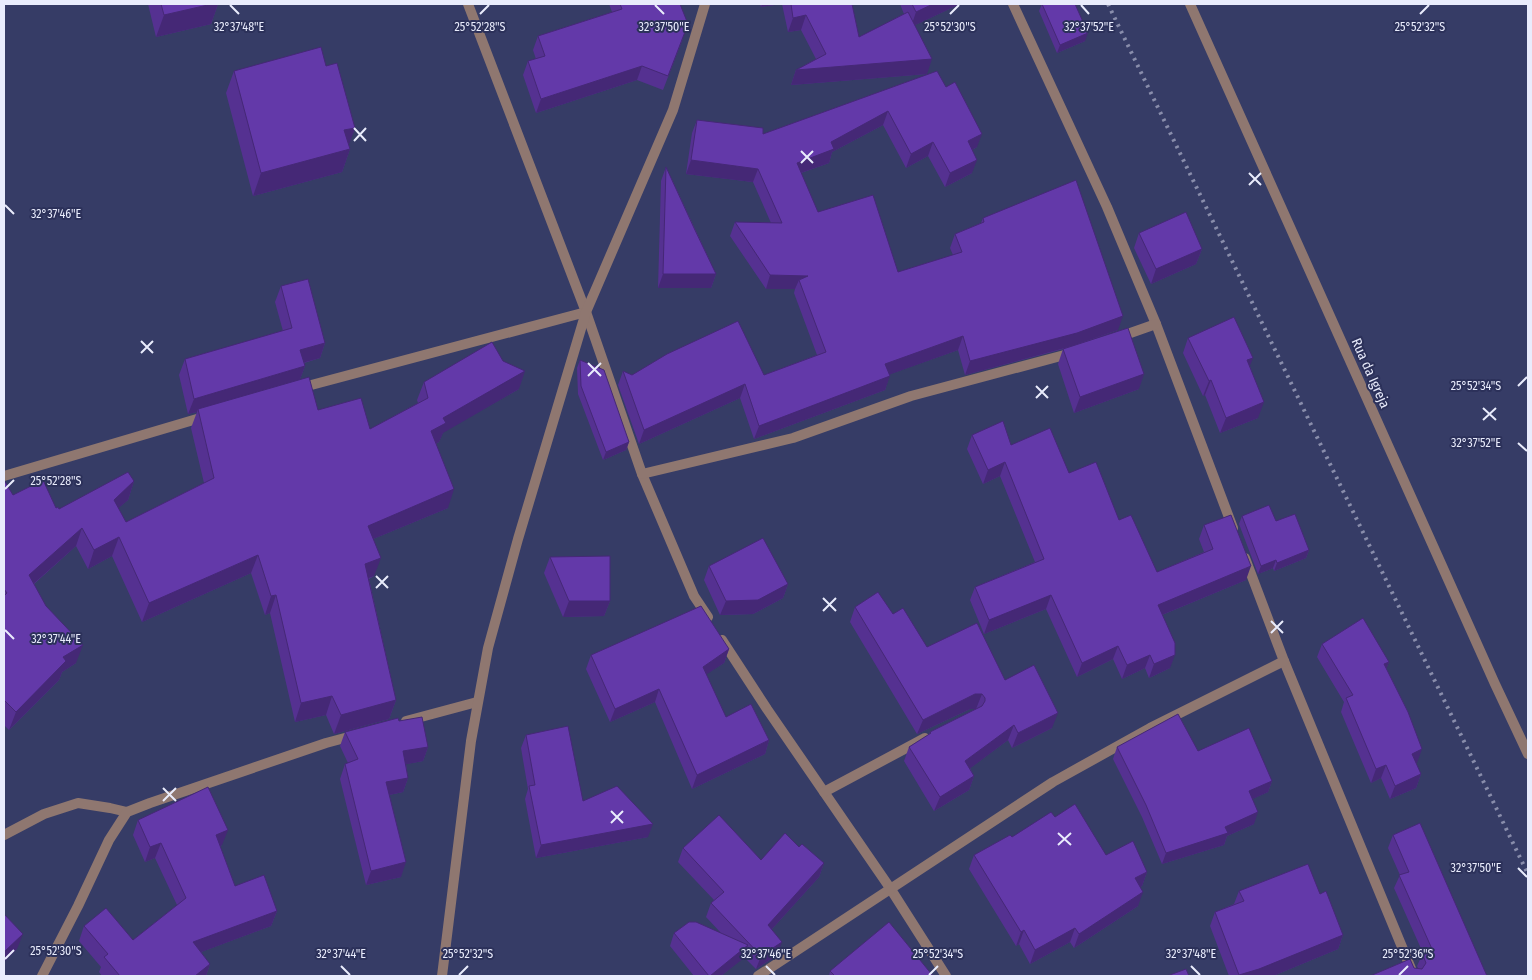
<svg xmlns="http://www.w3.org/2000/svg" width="1532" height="980" font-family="'Fira Sans Condensed',sans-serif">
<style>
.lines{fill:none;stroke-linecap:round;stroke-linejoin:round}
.minor{stroke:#8f7770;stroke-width:10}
.rail{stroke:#898dab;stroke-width:4;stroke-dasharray:2.5 5;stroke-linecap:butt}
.wall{fill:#553191}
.shaded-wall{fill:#452876}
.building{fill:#6339a9;stroke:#452876}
.ticks{fill:none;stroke:#e9ecfc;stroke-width:2}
.labels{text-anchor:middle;stroke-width:4;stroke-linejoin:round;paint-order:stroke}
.street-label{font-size:14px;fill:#e9ecfc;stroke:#2c315a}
.ticks-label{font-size:12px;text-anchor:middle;fill:#e9ecfc;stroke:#2c315a;stroke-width:4;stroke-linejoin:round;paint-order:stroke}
</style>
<rect width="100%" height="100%" fill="#363c66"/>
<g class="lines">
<g class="minor">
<polyline points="468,4 586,312 642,474 694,596 708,617"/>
<polyline points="1013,4 1107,207 1156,324 1233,528"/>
<polyline points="1190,4 1495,684 1528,754"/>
<polyline points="1119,337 1156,324"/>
<polyline points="300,388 586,312"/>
<polyline points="642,474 793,438 911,396 1072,353"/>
<polyline points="4,476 207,416"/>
<polyline points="1245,558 1284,661 1414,976"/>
<polyline points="722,640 767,709 890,888 946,976"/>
<polyline points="406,721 477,702"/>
<polyline points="824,792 925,738"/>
<polyline points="4,835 44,814 78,803 110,808 127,812"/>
<polyline points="42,976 78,906 109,840 127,812 150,803 326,743 356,735"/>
<polyline points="442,976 471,741 488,648 518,539 586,312 673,110 705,4"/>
<polyline points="758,976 1053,782 1150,728 1284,661"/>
</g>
<polyline class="rail" points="1108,4 1528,874"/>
</g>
<g class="wall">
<polygon points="148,4 218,4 211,24 156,37"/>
<polygon points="609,4 680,4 683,38 663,90 637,80 536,113 523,75 528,61 536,59 533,50 538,36 612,12"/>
<polygon points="760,4 852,4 859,37 904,14 900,4 960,4 915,25 927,74 791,85 796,70 816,59 801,30 788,32 782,4 761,7"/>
<polygon points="1042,4 1075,4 1085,41 1057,53 1039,11"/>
<polygon points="326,66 355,128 348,145 350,149 342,172 253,196 226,93 234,71"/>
<polygon points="937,71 977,147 972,150 972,173 945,187 928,156 906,168 883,125 832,152 829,163 801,173 818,212 898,272 953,255 950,248 955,234 981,223 983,218 1118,330 1085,342 1139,389 1074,413 1058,364 1063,349 1067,348 965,375 958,350 890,374 885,390 754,439 740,398 639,444 618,385 623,371 632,375 764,375 817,355 794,293 795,289 766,289 730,236 735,222 771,223 753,182 686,174 692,133 697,120 763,134"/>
<polygon points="666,167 716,274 711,288 658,288 661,181"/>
<polygon points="1139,233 1202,249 1196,264 1151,284 1134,248"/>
<polygon points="281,286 325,343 320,358 304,363 305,366 300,379 318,410 370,429 418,403 417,400 424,382 519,389 443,432 439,442 436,444 448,508 373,539 374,576 369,579 396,700 389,719 334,734 326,715 295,722 270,613 265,615 251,573 142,622 112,556 88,569 76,546 34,584 76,663 62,672 59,680 9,730 4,725 4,480 13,495 59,509 134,481 128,500 118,508 126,522 204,483 191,428 197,412 188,414 179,375 185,359 283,331 275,302"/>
<polygon points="1188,338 1250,366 1258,418 1220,433 1205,395 1203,396 1183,353"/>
<polygon points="580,360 629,442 626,450 603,460 578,394 577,368"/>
<polygon points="972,435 1011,445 1069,473 1119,520 1157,572 1204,552 1199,539 1204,525 1246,580 1162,615 1170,668 1149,678 1145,668 1122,679 1113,659 1077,677 1046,609 984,634 970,600 975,587 1035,562 1000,476 983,484 967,449"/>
<polygon points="1242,516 1276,521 1309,550 1306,558 1274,571 1273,568 1258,574 1239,524"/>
<polygon points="550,557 610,601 604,616 563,617 544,573"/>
<polygon points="709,566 788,584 783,598 753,614 720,615 704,580"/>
<polygon points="855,607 893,614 927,647 1005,680 1052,728 1012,748 1008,740 970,768 974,776 969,790 934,811 904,761 909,747 929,735 930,732 976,709 970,709 917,734 850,622"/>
<polygon points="1322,644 1389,662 1386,669 1417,763 1416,763 1421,774 1416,788 1390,799 1381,778 1371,783 1341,712 1344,702 1317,657"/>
<polygon points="729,649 724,663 706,674 726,717 769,740 765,754 692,789 655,702 610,722 586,669 591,655"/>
<polygon points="399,721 428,747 423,761 406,764 408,778 403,792 389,795 401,877 366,885 340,779 345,764 348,763 340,746 345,732"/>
<polygon points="526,735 583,801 648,837 536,858 525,799 528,789 521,748"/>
<polygon points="1117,747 1198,751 1272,781 1268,792 1252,799 1254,824 1227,836 1224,845 1162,864 1142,817 1113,759"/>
<polygon points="1055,817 1106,855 1147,872 1142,886 1140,887 1138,906 1074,948 1070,942 1030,964 1019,944 1016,946 969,869 974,855"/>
<polygon points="138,820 222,845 220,846 235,886 277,911 271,926 201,952 210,964 206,976 102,976 99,972 101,967 79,941 84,926 133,940 177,905 155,858 145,862 133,835"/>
<polygon points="1420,823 1487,976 1370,976 1410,959 1414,968 1418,968 1417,966 1423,953 1394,888 1400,875 1388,848 1393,835"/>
<polygon points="799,847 824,863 819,877 772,929 777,955 756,969 744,957 721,976 694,976 670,946 674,933 721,933 706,917 711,903 714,900 678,862 683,848 761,860"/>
<polygon points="1239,891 1320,894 1343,935 1338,949 1273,976 1229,976 1210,926 1215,912 1234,904"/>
<polygon points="830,971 933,976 829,976"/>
</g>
<g class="shaded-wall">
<polygon points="212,4 218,4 211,24 156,37 164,15"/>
<polygon points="762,4 782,4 761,7"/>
<polygon points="933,4 960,4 911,27 916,12"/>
<polygon points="806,15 801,30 788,32 793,18"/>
<polygon points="1088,33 1085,41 1057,53 1060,45"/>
<polygon points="932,59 927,74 791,85 796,70"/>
<polygon points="642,66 637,80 536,113 541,99"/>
<polygon points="888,111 883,125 832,152 829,163 792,176 797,163 831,142"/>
<polygon points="355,128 347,150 344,130"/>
<polygon points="982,134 977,147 963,155 968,141"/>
<polygon points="933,142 928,156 906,168 911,154"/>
<polygon points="350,149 342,172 253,196 261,173"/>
<polygon points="691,160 758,169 753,182 686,174"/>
<polygon points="977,160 972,173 945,187 950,173"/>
<polygon points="1202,249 1196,264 1151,284 1156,269"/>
<polygon points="663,274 716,274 711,288 658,288"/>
<polygon points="770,275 808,276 799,280 795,289 766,289"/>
<polygon points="1123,316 1118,330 1072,346 965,375 970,361"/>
<polygon points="963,336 958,350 880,378 885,364"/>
<polygon points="325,343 320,358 295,365 300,350"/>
<polygon points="1253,358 1247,373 1247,360"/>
<polygon points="305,366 299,382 198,409 197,412 188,414 194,399"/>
<polygon points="525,371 519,389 443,433 439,442 424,450 431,431 443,418"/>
<polygon points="1144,374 1139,389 1074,413 1080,397"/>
<polygon points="890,376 885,390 754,439 759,426"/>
<polygon points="1211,380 1205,395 1203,396 1209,381"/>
<polygon points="745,384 740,398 639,444 644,430"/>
<polygon points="1264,402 1258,418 1220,433 1226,418"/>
<polygon points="629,442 626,450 603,460 606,452"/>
<polygon points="1005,462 1000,476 983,484 988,470"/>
<polygon points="134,481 128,500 107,518 114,500"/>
<polygon points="454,489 448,508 361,544 368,526"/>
<polygon points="82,528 76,546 22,594 29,575"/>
<polygon points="119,537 112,556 88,569 94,550"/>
<polygon points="1309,550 1306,558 1274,571 1277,563"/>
<polygon points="258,555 251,573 142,622 149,603"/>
<polygon points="381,558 374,576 358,582 365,564"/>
<polygon points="1276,560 1273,568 1258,574 1261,566"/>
<polygon points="1251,566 1246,580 1152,619 1158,605"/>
<polygon points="788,584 783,598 753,614 720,615 726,601"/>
<polygon points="276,595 270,613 265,615 271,596"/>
<polygon points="1051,595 1046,609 984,634 989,620"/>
<polygon points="569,601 610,601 604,616 563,617"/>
<polygon points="83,645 76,663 62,672 59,680 9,730 16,712 63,657"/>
<polygon points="1118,646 1113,659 1077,677 1082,663"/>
<polygon points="729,649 724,663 698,680 703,667"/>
<polygon points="1150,655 1145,668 1122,679 1127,665"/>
<polygon points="1175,655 1170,668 1149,678 1154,664"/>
<polygon points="1389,662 1384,675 1384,664"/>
<polygon points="659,689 655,702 610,722 615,709"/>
<polygon points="975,694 982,694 976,709 970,709 917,734 923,720"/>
<polygon points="332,696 326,715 295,722 301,703"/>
<polygon points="396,700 389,719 334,734 341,715"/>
<polygon points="1058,713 1052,728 1012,748 1018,733"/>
<polygon points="1014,725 1008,740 960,776 965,761"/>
<polygon points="769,740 765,754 692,789 697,775"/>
<polygon points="428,747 423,761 398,766 403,751"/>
<polygon points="1422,749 1417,763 1407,767 1412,754"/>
<polygon points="1386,765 1381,778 1371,783 1376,769"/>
<polygon points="1421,774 1416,788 1390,799 1395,786"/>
<polygon points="974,776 969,790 934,811 940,797"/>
<polygon points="408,778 403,792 380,797 386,782"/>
<polygon points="1272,781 1268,792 1244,803 1249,791"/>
<polygon points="1258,812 1254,824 1227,836 1224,845 1162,864 1166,853"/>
<polygon points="653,824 648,837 536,858 541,845"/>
<polygon points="228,830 222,845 211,850 216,835"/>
<polygon points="161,843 155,858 145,862 150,847"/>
<polygon points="406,862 401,877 366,885 371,871"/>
<polygon points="824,863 819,877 763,939 768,925"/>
<polygon points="1147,872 1142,886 1130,892 1135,878"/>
<polygon points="1143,892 1138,906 1074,948 1079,934"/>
<polygon points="277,911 271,926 188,957 193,942"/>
<polygon points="1075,928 1070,942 1030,964 1035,950"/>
<polygon points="1024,930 1019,944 1016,946 1021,932"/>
<polygon points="23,934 17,949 4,962 4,952"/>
<polygon points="1343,935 1338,949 1273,976 1239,976 1239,975"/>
<polygon points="782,942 777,955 756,969 761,956"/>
<polygon points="748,945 744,958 721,976 710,976"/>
<polygon points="210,964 206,976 195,976"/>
</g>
<g class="building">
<polygon points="161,4 212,4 164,15"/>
<polygon points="620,4 680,4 688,24 668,76 642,66 541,99 528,61 545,56 538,36 622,9"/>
<polygon points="791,4 852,4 859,37 908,12 932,59 796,70 826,54 806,15 793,18"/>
<polygon points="912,4 933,4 916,12"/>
<polygon points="1042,4 1075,4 1088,33 1060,45"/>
<polygon points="321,47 326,66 337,63 355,128 344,130 350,149 261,173 234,71"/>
<polygon points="937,71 946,87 955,82 982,134 968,141 977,160 950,173 933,142 911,154 888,111 831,142 834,149 797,163 818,212 873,195 898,272 962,252 955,234 984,222 983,218 1076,180 1123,316 1077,333 970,361 963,336 885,364 890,376 759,426 745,384 644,430 623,371 632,375 667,354 738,321 764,375 826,352 799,280 808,276 770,275 735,222 782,223 758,169 691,160 697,120 763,128 763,134"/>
<polygon points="666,167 694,228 716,274 663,274"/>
<polygon points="1186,212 1202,249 1156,269 1139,233"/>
<polygon points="308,279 325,343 300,350 305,366 194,399 185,359 292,328 281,286"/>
<polygon points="1234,317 1253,358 1247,360 1264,402 1226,418 1211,380 1209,381 1188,338"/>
<polygon points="1128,328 1144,374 1080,397 1063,349"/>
<polygon points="492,342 503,361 525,371 443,418 446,423 431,431 454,489 368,526 381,558 365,564 396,700 341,715 332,696 301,703 276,595 271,596 258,555 149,603 119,537 94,550 82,528 29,575 46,606 83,645 63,657 66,661 16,712 4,700 4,596 7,593 4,589 4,480 13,495 43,480 56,508 58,507 59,509 128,472 134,481 114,500 126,522 214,478 198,409 309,377 318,410 361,398 370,429 428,398 424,382"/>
<polygon points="580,360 604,370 629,442 606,452 581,386"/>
<polygon points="1003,421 1011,445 1050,428 1069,473 1096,462 1119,520 1131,515 1157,572 1213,549 1204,525 1231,515 1251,566 1158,605 1175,643 1175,655 1154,664 1150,655 1127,665 1118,646 1082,663 1051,595 989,620 975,587 1044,559 1005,462 988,470 972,435"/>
<polygon points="1269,505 1276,521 1295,514 1309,550 1277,563 1276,560 1261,566 1242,516"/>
<polygon points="763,538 788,584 758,600 726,601 709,566"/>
<polygon points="610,556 610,601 569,601 550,557"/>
<polygon points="878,592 893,614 903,608 927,647 977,623 1005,680 1034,665 1058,713 1018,733 1014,725 965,761 974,776 940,797 909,747 931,733 930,732 982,706 985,701 985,698 982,694 975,694 923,720 855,607"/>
<polygon points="701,606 729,649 703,667 726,717 751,704 769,740 697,775 659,689 615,709 591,655"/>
<polygon points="1363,618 1389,662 1384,664 1408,712 1422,749 1412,754 1421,774 1395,786 1386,765 1376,769 1346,698 1353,695 1322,644"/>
<polygon points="1178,714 1198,751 1249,728 1272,781 1249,791 1258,812 1225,827 1228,833 1166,853 1146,805 1117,747"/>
<polygon points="422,717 428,747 403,751 408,778 386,782 406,862 371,871 345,764 358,759 345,732 398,718 399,721"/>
<polygon points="568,726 583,801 617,786 653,824 541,845 529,786 535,785 526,735"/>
<polygon points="208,787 228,830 216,835 235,886 264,875 277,911 193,942 210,964 195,976 120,976 104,957 108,954 84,926 106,908 133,940 186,898 161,843 150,847 138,820"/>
<polygon points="1075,804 1106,855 1133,841 1147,872 1135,878 1143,892 1079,934 1075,928 1035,950 1024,930 1021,932 974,855 1010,835 1012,837 1051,812 1055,817"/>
<polygon points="719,815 761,860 785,833 799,847 802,844 824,863 768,925 782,942 761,956 711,903 724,892 683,848"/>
<polygon points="1420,823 1487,976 1370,976 1410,959 1414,968 1422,969 1426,963 1422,953 1432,949 1399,875 1409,872 1393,835"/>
<polygon points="1308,864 1320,894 1326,891 1343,935 1259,969 1239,975 1215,912 1244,901 1239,891"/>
<polygon points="4,914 23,934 4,952"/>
<polygon points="689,922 696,922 748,945 710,976 709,976 674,933"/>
<polygon points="889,922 933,976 835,976 830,971"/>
<polygon points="1186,969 1189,976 1167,976"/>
</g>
<path class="ticks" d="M230,5L239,14M655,5L664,14M1081,5L1089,14M480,14L489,5M950,14L959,5M1420,14L1429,5M354,128L366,141M354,141L366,128M801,151L813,163M801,163L813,151M1249,173L1261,185M1249,185L1261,173M5,205L14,214M141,341L153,353M141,353L153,341M588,363L601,376M588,376L601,363M1036,386L1048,398M1518,386L1527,377M1036,398L1048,386M1483,408L1496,420M1483,420L1496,408M1518,443L1527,451M5,489L14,480M376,576L388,588M376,588L388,576M823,598L836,611M823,611L836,598M1271,621L1283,633M5,630L14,639M1271,633L1283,621M163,788L176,801M163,801L176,788M611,811L623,823M611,823L623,811M1058,833L1071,845M1058,845L1071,833M1518,868L1527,877M5,959L14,950M341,966L350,975M766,966L775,975M1191,966L1200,975M459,975L468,966M929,975L938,966M1399,975L1408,966"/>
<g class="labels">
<g class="street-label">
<text transform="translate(1371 373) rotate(66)" y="5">Rua da Igreja</text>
</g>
</g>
<g class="ticks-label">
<text x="239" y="31">32°37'48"E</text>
<text x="480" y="31">25°52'28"S</text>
<text x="664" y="31">32°37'50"E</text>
<text x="950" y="31">25°52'30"S</text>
<text x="1089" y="31">32°37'52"E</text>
<text x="1420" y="31">25°52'32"S</text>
<text x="56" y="218">32°37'46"E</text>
<text x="1476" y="390">25°52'34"S</text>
<text x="1476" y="447">32°37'52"E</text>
<text x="56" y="485">25°52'28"S</text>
<text x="56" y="643">32°37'44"E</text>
<text x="1476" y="872">32°37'50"E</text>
<text x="56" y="955">25°52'30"S</text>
<text x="468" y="958">25°52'32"S</text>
<text x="938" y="958">25°52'34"S</text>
<text x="341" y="958">32°37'44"E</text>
<text x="766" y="958">32°37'46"E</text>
<text x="1191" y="958">32°37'48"E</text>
<text x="1408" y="958">25°52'36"S</text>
</g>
<rect width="1532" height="980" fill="none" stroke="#e9ecfc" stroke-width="10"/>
</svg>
